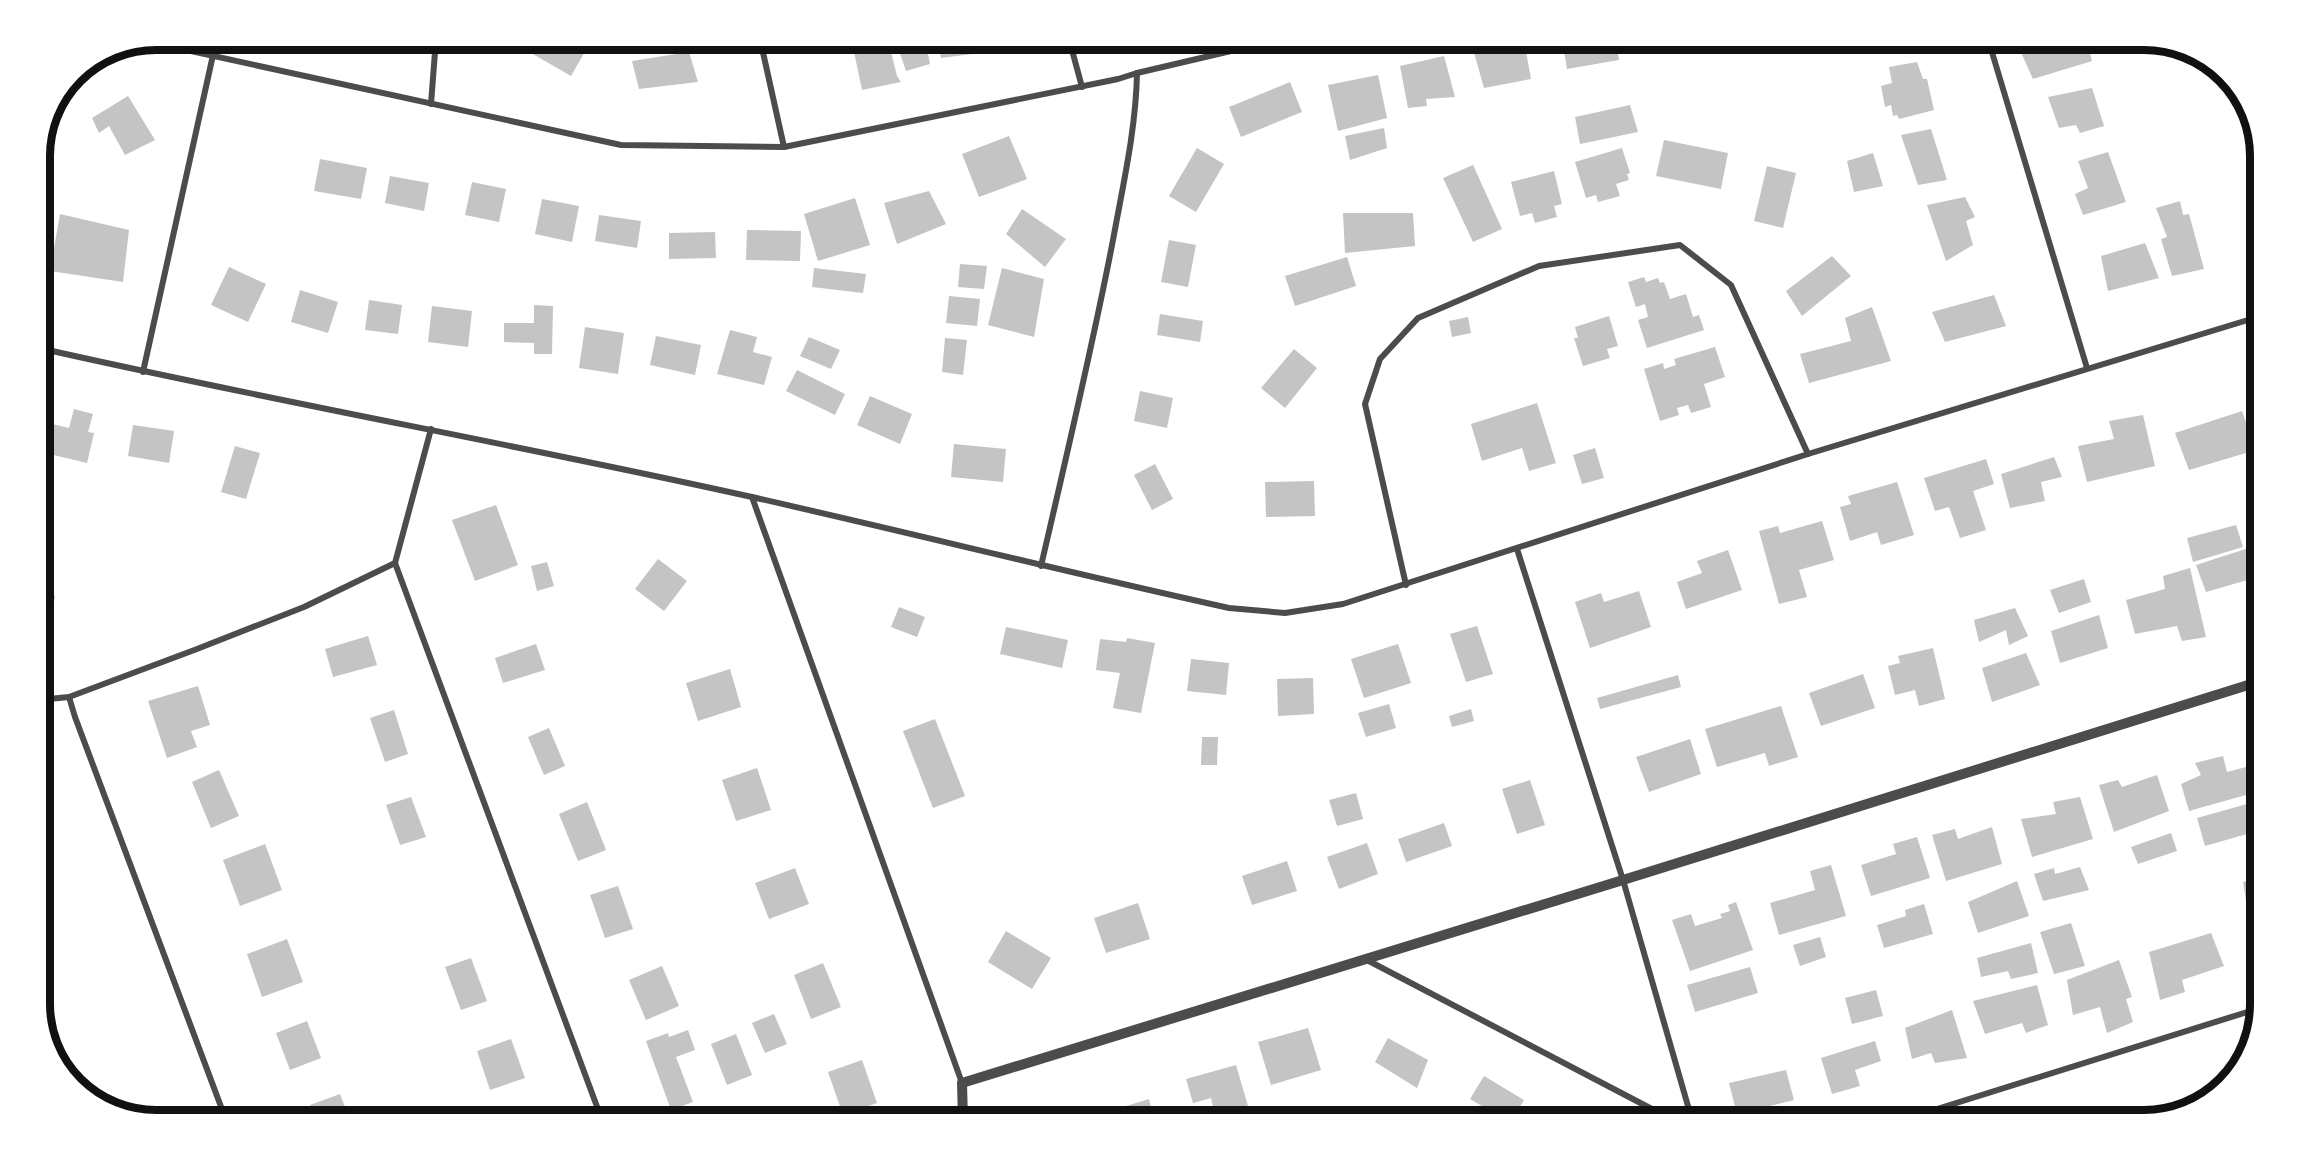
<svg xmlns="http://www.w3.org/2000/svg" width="2300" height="1159" font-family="'Titillium Web',sans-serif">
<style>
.building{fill:#c4c4c4}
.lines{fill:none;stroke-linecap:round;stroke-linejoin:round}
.minor{stroke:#4c4c4c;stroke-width:6}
.tertiary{stroke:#4c4c4c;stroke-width:10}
.rim{fill:none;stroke:#111;stroke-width:8}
</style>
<rect width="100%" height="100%" fill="#fff"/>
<g class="building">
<polygon points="514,39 568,39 587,48 571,76 512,42"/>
<polygon points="610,39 654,39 654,40 611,47"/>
<polygon points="895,39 925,39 930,64 906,71"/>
<polygon points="938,39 994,39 996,51 941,58"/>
<polygon points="1562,39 1615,39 1619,60 1567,69"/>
<polygon points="1665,39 1734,39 1734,41 1666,48"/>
<polygon points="2015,39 2086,39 2092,61 2033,79"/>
<polygon points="1524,40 1531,79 1484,88 1473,49"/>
<polygon points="890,48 897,76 901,82 862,90 854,52"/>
<polygon points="689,52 698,82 639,89 632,61"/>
<polygon points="1444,56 1455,97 1426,99 1427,106 1408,108 1400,66"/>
<polygon points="1917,62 1923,79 1927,79 1934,110 1899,119 1897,115 1893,116 1891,105 1885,107 1881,86 1892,83 1889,67"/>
<polygon points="1378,75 1387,118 1338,131 1328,85"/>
<polygon points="1290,82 1302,112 1241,137 1229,107"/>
<polygon points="2092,88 2104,126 2080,133 2076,125 2059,128 2048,97"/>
<polygon points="61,91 68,92 62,118 47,116 48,111"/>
<polygon points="128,96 155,140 125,155 109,126 99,133 92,118"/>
<polygon points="1630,105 1638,132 1580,144 1575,117"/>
<polygon points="1384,128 1387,148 1350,160 1345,136"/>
<polygon points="1931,129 1947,180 1918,185 1901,135"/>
<polygon points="1009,136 1027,179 979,197 962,154"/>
<polygon points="1664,140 1728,153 1721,189 1656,176"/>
<polygon points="1197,148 1224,164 1196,212 1169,196"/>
<polygon points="1622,148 1630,173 1627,174 1629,180 1616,184 1620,196 1598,202 1596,195 1586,198 1575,162"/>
<polygon points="2108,152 2126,202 2083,215 2075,194 2088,188 2078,161"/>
<polygon points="1873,153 1883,186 1854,192 1847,161"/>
<polygon points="320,159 367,168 361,199 314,191"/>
<polygon points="1473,165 1502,229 1473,242 1443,178"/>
<polygon points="1767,166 1796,173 1783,228 1754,221"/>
<polygon points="1554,171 1562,204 1554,206 1557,217 1535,223 1532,213 1520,216 1511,182"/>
<polygon points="390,176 429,183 424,211 385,203"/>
<polygon points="472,182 506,189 499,222 465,215"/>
<polygon points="929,191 946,224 897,244 884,203"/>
<polygon points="1965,197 1975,217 1966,221 1973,245 1946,261 1927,205"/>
<polygon points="855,198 870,245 818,261 804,214"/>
<polygon points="542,199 579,206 572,242 535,234"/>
<polygon points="2180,201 2183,215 2189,214 2204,269 2172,276 2161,239 2167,237 2156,208"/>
<polygon points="1022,209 1066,239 1045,267 1006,234"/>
<polygon points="1343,213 1413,213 1415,246 1345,253"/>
<polygon points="60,214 129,230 123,282 50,271"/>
<polygon points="599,215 641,221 637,248 595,241"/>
<polygon points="747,230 801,231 800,261 746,260"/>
<polygon points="715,232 716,258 669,259 669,233"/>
<polygon points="1169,240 1196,245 1188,287 1161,282"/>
<polygon points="2145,243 2159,278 2108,291 2101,256"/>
<polygon points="1832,256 1851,276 1802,316 1786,291"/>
<polygon points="1347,257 1356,286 1295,306 1285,276"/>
<polygon points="960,264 987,266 984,289 958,287"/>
<polygon points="229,267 266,284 248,322 211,305"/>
<polygon points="814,268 866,274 863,293 812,287"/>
<polygon points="1002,268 1044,279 1034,337 988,325"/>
<polygon points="1644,277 1646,282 1658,278 1660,283 1664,282 1670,299 1686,294 1693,317 1699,315 1704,330 1647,348 1638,320 1648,317 1645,304 1636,307 1628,282"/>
<polygon points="300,290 338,302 328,333 291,322"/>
<polygon points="1994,295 2006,326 1945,342 1932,312"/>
<polygon points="949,296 980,299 977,326 946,323"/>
<polygon points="369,300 402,305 398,334 365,330"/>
<polygon points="534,305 553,306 552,354 534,354 534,343 504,342 504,323 534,323"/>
<polygon points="432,306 472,311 468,347 428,342"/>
<polygon points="1872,307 1891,361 1809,383 1800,354 1851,341 1845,318"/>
<polygon points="1160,314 1203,321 1200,342 1157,335"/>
<polygon points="1609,316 1618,346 1607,349 1610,358 1583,366 1574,338 1578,338 1575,327"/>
<polygon points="1468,317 1471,333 1452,337 1449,321"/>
<polygon points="585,327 624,333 618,374 579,368"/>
<polygon points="730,330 757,337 753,352 772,357 764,385 717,374"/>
<polygon points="656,336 701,345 695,375 650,365"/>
<polygon points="809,337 840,350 831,369 800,356"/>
<polygon points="945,338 967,340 963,375 942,372"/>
<polygon points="1715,347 1725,377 1704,384 1711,407 1691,413 1688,405 1677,408 1679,415 1660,421 1644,369 1663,363 1664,369 1676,365 1674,359"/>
<polygon points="1294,349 1317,368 1285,408 1261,388"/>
<polygon points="797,370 845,394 835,415 786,391"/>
<polygon points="1140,391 1173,398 1167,428 1134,421"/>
<polygon points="870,396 912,414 900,444 857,425"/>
<polygon points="1537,403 1556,463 1529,471 1522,448 1482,461 1471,424"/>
<polygon points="74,409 93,414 88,432 94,433 87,463 41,452 48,423 69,428"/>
<polygon points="2242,411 2256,450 2189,470 2175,433"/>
<polygon points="2143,415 2155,466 2087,482 2078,446 2114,439 2109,421"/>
<polygon points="133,425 174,431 169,463 128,456"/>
<polygon points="954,444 1006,449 1003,482 951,477"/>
<polygon points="235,446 260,453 246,499 221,492"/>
<polygon points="1595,448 1604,478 1582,484 1573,455"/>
<polygon points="2054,457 2062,477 2041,482 2045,501 2010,508 2001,474"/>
<polygon points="1986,459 1994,484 1973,491 1986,530 1960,538 1949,507 1935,511 1924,478"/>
<polygon points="1155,464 1173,499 1152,510 1134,475"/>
<polygon points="1314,481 1315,516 1266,517 1265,482"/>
<polygon points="1897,482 1914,535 1881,545 1877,532 1850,541 1840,507 1851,504 1848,496"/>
<polygon points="496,505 518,565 475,581 452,520"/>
<polygon points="1822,521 1834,560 1799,570 1807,597 1779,604 1759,531 1778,526 1780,533"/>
<polygon points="2236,525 2243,547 2193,562 2187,538"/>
<polygon points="2261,544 2261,576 2206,592 2196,565"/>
<polygon points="1728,550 1742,590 1686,609 1677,582 1702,573 1697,561"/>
<polygon points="658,559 687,581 664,611 635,589"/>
<polygon points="547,562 554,586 537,591 531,566"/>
<polygon points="2190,568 2206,637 2182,641 2177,626 2135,634 2126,600 2165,589 2163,576"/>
<polygon points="2084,579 2091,602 2059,613 2050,590"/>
<polygon points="1639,591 1651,627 1590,648 1575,602 1601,593 1604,602"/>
<polygon points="39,593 55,596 50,623 39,621"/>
<polygon points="899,607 925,617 917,637 891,627"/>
<polygon points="2015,608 2028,636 2009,645 2006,630 1979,642 1974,620"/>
<polygon points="2099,615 2108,648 2060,663 2051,631"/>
<polygon points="1477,626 1493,674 1466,682 1450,634"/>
<polygon points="1006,627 1068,640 1062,668 1000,654"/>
<polygon points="368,636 377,665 333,677 325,649"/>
<polygon points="1127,638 1155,643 1141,713 1113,708 1120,673 1096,670 1100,639 1126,642"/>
<polygon points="536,644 545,670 503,683 495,658"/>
<polygon points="1398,644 1411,683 1364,698 1351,659"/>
<polygon points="1933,648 1945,699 1919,706 1915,690 1895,695 1888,666 1900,663 1898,656"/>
<polygon points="2026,653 2040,685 1992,702 1982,668"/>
<polygon points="1191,659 1229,663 1226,695 1187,691"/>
<polygon points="730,669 741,707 698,721 686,683"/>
<polygon points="1863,674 1875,708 1821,726 1809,693"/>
<polygon points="1678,675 1681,687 1600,709 1597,698"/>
<polygon points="1313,678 1314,714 1278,716 1277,679"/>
<polygon points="198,686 210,725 191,731 197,747 167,758 148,701"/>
<polygon points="1389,704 1396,728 1366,737 1358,713"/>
<polygon points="1781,706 1798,757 1769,766 1765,753 1717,767 1705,729"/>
<polygon points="1471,709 1474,721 1452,727 1449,716"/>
<polygon points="394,710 408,754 385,762 370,718"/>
<polygon points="935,719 965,796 933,808 903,731"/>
<polygon points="549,728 565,766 544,775 528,737"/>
<polygon points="1202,737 1218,737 1217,765 1201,765"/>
<polygon points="1690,739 1701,774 1649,792 1636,757"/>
<polygon points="2223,756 2227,772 2246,767 2253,793 2189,811 2181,784 2201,775 2195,763"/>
<polygon points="757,768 771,810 736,821 722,780"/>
<polygon points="219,770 239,816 211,828 192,782"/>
<polygon points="2157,775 2169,811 2114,832 2099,785 2118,780 2122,787"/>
<polygon points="1530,780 1545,825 1517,834 1502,789"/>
<polygon points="1356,793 1363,819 1337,826 1329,800"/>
<polygon points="411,797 426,837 400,845 386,805"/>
<polygon points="2080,797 2093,839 2032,857 2021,819 2056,814 2053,802"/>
<polygon points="587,802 606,850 578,861 559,814"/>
<polygon points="2254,802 2261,830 2205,846 2197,818"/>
<polygon points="1444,823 1452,846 1406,862 1398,839"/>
<polygon points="1992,827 2002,864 1946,881 1932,835 1955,829 1958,839"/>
<polygon points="2171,833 2177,851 2138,864 2131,847"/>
<polygon points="1917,837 1930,878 1871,896 1861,865 1896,854 1893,844"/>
<polygon points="1367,843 1378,874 1339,889 1327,857"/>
<polygon points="265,844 282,890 240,906 223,860"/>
<polygon points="1287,861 1297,891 1252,905 1242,876"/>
<polygon points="1831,865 1846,916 1779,935 1770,903 1815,890 1810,871"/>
<polygon points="2080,867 2089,890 2043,901 2034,874 2054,868 2055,874"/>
<polygon points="795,868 809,904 769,919 755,883"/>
<polygon points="2261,877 2261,904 2247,907 2243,882"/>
<polygon points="2017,881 2029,916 1978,933 1968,902"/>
<polygon points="618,886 633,929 605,938 590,895"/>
<polygon points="1736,902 1753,950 1690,971 1672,920 1691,914 1695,926 1722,918 1720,914 1730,911 1728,905"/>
<polygon points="1138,903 1150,939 1106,953 1094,918"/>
<polygon points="1924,904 1933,934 1884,948 1877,925 1906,916 1905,910"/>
<polygon points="2071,923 2085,966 2054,974 2040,932"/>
<polygon points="1006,931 1051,958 1032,989 988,962"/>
<polygon points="2211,933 2224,966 2182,980 2185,992 2160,1000 2149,952"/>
<polygon points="1820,937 1826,957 1800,966 1793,945"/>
<polygon points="287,939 303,982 262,997 247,954"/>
<polygon points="2031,943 2038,973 2011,979 2008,971 1981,977 1977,958"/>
<polygon points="471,958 487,1001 461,1010 445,967"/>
<polygon points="2119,960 2132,997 2126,999 2133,1022 2107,1033 2100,1007 2073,1015 2067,980"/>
<polygon points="823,963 841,1007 811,1019 794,975"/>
<polygon points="662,966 679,1006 646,1020 629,980"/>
<polygon points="1750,967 1758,993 1695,1012 1687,985"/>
<polygon points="2037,985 2048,1025 2026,1033 2022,1023 1985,1034 1973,1001"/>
<polygon points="1876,990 1883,1016 1852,1024 1845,998"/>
<polygon points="1952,1010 1967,1058 1935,1063 1931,1053 1912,1059 1905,1028"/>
<polygon points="774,1014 787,1044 765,1053 752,1023"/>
<polygon points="307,1021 321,1058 290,1070 276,1033"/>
<polygon points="1308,1028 1321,1070 1271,1085 1258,1042"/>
<polygon points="688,1030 695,1050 676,1057 693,1102 671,1110 646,1041 668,1033 669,1037"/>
<polygon points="736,1034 752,1075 727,1085 711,1044"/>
<polygon points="1388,1038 1428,1060 1417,1088 1375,1062"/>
<polygon points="511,1039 525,1078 490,1090 477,1051"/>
<polygon points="1875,1041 1881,1061 1855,1070 1860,1086 1832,1094 1821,1058"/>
<polygon points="862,1060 877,1103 843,1115 828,1072"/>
<polygon points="1236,1065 1248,1106 1215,1115 1211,1098 1193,1103 1186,1079"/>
<polygon points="1786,1070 1794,1100 1737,1114 1729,1083"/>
<polygon points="1484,1076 1524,1100 1512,1120 1506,1120 1470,1099"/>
<polygon points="340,1094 350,1120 316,1120 310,1105"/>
<polygon points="1149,1099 1154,1120 1103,1120 1100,1114"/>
<polygon points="1555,1107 1579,1120 1548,1120"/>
</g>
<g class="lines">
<g class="minor">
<polyline points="760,39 784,147"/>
<polyline points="1069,39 1082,87"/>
<polyline points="1988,39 2087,368"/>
<polyline points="145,41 621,145 784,147 1118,79 1137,73 1282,39"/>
<polyline points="431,104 436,39"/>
<path d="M39,348C276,402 515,444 752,497C911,533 1070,573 1229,608L1285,613L1343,604L1808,454L2261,316"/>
<polyline points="143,372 213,55"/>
<polyline points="752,497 962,1083"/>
<polyline points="1517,549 1623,880 1692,1120"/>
<polyline points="395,563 602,1120"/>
<path d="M1041,566C1066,458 1092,349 1113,240C1123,185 1136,129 1137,73"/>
<polyline points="1406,585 1365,404 1380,359 1418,318 1539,266 1680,245 1731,285 1808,454"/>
<polyline points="69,697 75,717 226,1120"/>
<polyline points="39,700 69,697 197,649 304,607 395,563 431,429"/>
<polyline points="1365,959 1673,1120"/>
<polyline points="1902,1120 2260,1008"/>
</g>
<polyline class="tertiary" points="963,1120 962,1083 1623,880 2261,681"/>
</g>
<path d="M0 0H2300V1159H0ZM156 50H2144A106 106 0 0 1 2250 156V1004A106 106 0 0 1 2144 1110H156A106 106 0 0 1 50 1004V156A106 106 0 0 1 156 50Z" fill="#fff" fill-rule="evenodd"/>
<path class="rim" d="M156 50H2144A106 106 0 0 1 2250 156V1004A106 106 0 0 1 2144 1110H156A106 106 0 0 1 50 1004V156A106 106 0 0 1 156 50Z"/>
</svg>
